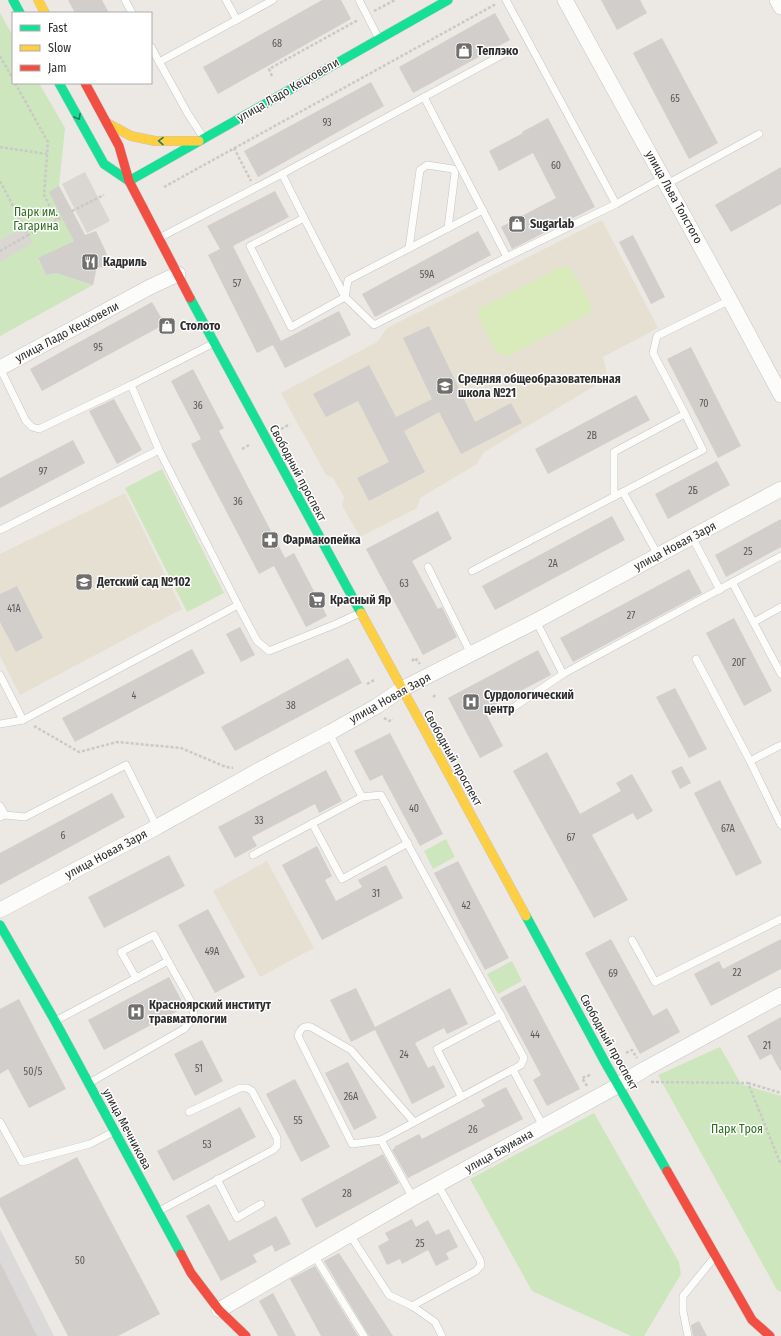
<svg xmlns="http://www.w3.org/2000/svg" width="781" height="1336" font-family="'Fira Sans Condensed',sans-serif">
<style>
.industrial{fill:#dcd9db}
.education{fill:#e6e0d3}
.green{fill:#cee6be}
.pitch{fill:#d9eabb}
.plaza{fill:#dad6d2}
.building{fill:#d1cecb}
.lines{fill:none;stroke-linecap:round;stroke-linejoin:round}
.lane-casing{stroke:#c5c4c5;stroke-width:8}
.street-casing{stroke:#c5c4c5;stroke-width:16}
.fast-casing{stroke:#c5c4c5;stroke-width:10}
.slow-casing{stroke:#c5c4c5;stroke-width:10}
.jam-casing{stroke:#c5c4c5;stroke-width:10}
.path{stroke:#c9c9c8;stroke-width:2.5;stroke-dasharray:3 2;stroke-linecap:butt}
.lane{stroke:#fcfcfb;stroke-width:7}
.street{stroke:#fcfcfb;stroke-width:15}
.fast{stroke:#16e098;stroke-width:9}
.slow{stroke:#ffcf43;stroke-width:9}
.jam{stroke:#f24e42;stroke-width:9}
.oneway{stroke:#237e5e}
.labels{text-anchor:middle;stroke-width:3;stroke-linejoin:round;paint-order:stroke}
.number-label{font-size:10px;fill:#585857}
.poi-label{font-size:12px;font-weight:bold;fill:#2e2e2e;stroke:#fff;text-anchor:start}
.street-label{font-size:12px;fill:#2e2e2e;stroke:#fff}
.park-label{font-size:12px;fill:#2c6e1b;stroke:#fff}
</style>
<rect width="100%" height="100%" fill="#ece8e4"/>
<polygon class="industrial" points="0,1229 54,1336 0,1336"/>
<g class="education">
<polygon points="602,220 658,328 603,357 608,378 484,452 477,464 420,498 417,508 360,537 342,505 344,497 333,478 326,475 281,393 377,342 387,328"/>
<polygon points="125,493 182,609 20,695 0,656 0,554"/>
<polygon points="267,861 314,948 260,977 213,891"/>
</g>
<g class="green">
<polygon points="0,13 13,36 13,83 39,83 65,128 59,186 85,235 38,259 46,275 56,273 93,285 0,336"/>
<polygon points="162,469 224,593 187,612 125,488"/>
<polygon points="446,839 455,857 433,869 424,851"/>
<polygon points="512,961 522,981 498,994 487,974"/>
<polygon points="720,1047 741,1084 781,1096 781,1292 777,1290 658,1075"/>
<polygon points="594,1113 679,1262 681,1274 644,1336 631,1336 532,1291 470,1179"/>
</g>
<polygon class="pitch" points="560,267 570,267 591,304 590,313 511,355 502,355 494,348 478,316 479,309"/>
<g class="plaza">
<polygon points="85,172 110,221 87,233 62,184"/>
<polygon points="24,227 33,243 0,262 0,240"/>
</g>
<g class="building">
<polygon points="68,0 102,0 109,13 75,13"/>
<polygon points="322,0 341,0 351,19 218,94 203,67"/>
<polygon points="601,0 640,0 647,13 617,30"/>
<polygon points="495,13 510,40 413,93 399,67"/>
<polygon points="662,38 718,143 689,159 633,53"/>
<polygon points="371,82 384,106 258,177 244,151"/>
<polygon points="548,118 595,207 512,249 501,227 556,198 533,153 499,171 489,151 523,133 522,132"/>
<polygon points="781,167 781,204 731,232 715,205"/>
<polygon points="59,186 85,235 96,231 106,252 109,268 97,267 93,285 56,273 46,275 38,258 74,241 49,192"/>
<polygon points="275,191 289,217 233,246 281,341 339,311 351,335 285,368 273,345 257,353 208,255 220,249 207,226"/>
<polygon points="478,231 491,255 375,317 362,294"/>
<polygon points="633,235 665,297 651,304 619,242"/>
<polygon points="152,302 165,324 42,391 30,369"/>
<polygon points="429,326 475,422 511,403 522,423 461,454 439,412 404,431 425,472 369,501 357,478 389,462 358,401 326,417 313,394 369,365 396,417 432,399 403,338"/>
<polygon points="691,347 741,446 718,458 667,359"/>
<polygon points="193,369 224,428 219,431 285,558 294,553 327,616 306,627 274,566 259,574 191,444 201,439 171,381"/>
<polygon points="636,395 650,420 548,474 535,449"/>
<polygon points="114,399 142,450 117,464 89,411"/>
<polygon points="73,440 85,463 0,508 0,478"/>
<polygon points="717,461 730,485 668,519 655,494"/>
<polygon points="438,511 452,539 412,561 438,609 442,607 457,637 423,655 366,549"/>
<polygon points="612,516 625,540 495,610 482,586"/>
<polygon points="781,519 781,547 726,577 715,555"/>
<polygon points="689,569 702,593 573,662 560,638"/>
<polygon points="17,586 43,638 16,652 0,622 0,594"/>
<polygon points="734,618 772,691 744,706 706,633"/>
<polygon points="240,627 255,655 241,662 226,634"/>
<polygon points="192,649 205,673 75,742 62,718"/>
<polygon points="538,650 551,675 484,710 503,746 480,758 448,698"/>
<polygon points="348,658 362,683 235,751 221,727"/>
<polygon points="675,688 707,749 689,758 656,697"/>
<polygon points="390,733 443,834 420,846 382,775 370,781 354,751"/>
<polygon points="547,752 580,814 621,791 616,783 632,774 653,811 637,820 633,813 592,835 628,900 594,918 513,771"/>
<polygon points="682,766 691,783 680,789 671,771"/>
<polygon points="326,770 342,801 319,813 315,804 252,837 257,846 235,858 218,827"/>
<polygon points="720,780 762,863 736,876 694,793"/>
<polygon points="112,793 125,817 0,885 0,853"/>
<polygon points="317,846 332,876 325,880 336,901 362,887 358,880 386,865 403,898 322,940 282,865"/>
<polygon points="169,855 185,886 104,928 88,897"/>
<polygon points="458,861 509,958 485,970 434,873"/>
<polygon points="208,909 245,977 215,993 178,925"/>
<polygon points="611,939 653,1016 667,1008 680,1032 640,1054 585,953"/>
<polygon points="781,939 781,969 711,1006 694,974 719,961 723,969"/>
<polygon points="169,977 185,1007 104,1050 88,1020"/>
<polygon points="525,985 580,1089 547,1106 533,1080 541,1075 500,998"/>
<polygon points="356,988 375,1027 450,988 468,1024 447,1034 444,1028 415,1043 428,1068 434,1065 445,1087 412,1104 375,1030 351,1042 330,1000"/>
<polygon points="19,999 66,1089 29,1108 8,1069 0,1074 0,1009"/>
<polygon points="781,1017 781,1072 771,1054 760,1060 747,1036"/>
<polygon points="202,1040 223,1081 195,1096 174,1054"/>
<polygon points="348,1062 377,1118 354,1130 325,1073"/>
<polygon points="295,1079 330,1147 301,1162 266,1094"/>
<polygon points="506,1087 523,1119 408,1178 392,1150 395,1148 394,1147 419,1134 422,1139 485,1106 481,1100"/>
<polygon points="240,1107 256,1137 173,1181 157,1151"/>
<polygon points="383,1154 399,1183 316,1228 301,1199"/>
<polygon points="77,1157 160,1314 118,1336 68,1336 0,1206 0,1198"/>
<polygon points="209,1204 229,1241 276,1216 291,1244 275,1252 272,1245 253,1255 257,1262 221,1281 186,1216"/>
<polygon points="412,1219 416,1227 428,1220 436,1235 449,1229 458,1247 446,1253 449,1259 436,1266 428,1250 402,1264 400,1259 387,1265 378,1246 389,1240 385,1233"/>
<polygon points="339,1253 393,1336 369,1336 324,1261"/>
<polygon points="0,1262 37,1336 0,1336"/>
<polygon points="315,1266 358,1336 321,1336 290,1279"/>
<polygon points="273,1293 296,1336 278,1336 259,1301"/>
<polygon points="699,1321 707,1336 693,1336 691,1325"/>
</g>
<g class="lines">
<defs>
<g id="lane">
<polyline points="125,0 132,13"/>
<polyline points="226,0 237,20"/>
<polyline points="359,0 378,37"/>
<polyline points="151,47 188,114 203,137"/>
<polyline points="159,62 273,0"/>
<polyline points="424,97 507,257 616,204 506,0"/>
<polyline points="282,174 304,218 250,246 291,327 345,297 348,280 483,210"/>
<polyline points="667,184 759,134"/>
<polyline points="616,204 663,178"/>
<polyline points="304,218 345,297 374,325 507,257"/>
<polyline points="161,237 282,174 511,50"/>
<polyline points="409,248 420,170 427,165 453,169 455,173 448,228"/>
<polyline points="212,344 131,385 159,450 238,605 257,641 269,651 336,624 360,613"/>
<polyline points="0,368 26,421 32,427 39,429 131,385"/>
<polyline points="685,414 653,353 657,336 730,300"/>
<polyline points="623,492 658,555"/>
<polyline points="0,530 159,450"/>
<polyline points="692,537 720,590"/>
<polyline points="428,567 471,654"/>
<polyline points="472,571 703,450 685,414 614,452 614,497"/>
<polyline points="732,582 781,674"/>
<polyline points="536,621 563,674"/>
<polyline points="754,622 781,607"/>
<polyline points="696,659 750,761 781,825"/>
<polyline points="0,675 23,720"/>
<polyline points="508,711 563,674 781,556"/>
<polyline points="0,724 23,720 238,605"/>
<path d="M329,733L362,797L381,795L524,1058L521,1065L381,1140L352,1144L298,1036C300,1029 303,1025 311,1027L351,1050L414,1122"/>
<polyline points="750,761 781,745"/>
<polyline points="0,806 5,815"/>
<polyline points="0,817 5,815 25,817 126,765 157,827"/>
<polyline points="312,823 342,879 408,843"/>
<polyline points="253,855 362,797"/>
<polyline points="632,940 655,982 781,919"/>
<polyline points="136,978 121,952 154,935 168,961"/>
<polyline points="57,1020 168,961 194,1007 193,1018 184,1029 89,1083"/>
<polyline points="513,1070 543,1126"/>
<polyline points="461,1096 437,1049 501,1015"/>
<polyline points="0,1122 22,1162 90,1144 113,1132"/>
<polyline points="381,1140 413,1198"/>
<polyline points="217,1179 237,1218 261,1204"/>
<polyline points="159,1211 273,1150 277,1146 277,1138 252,1091 247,1088 240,1088 189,1112"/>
<polyline points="350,1235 389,1295 412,1306 435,1322 442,1336"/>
<polyline points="314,1255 364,1336"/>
<polyline points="412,1306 476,1271 481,1265 480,1260 438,1185"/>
<polyline points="688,1336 683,1311 683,1296 714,1258"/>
</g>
<g id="street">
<polyline points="565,0 730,300 781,395"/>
<polyline points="777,0 781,7"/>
<polyline points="0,368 150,287 178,274"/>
<polyline points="0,910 157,827 261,769 329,733 377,706 402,689 536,621 781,489"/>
<polyline points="219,1310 413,1198 619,1085 645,1069 781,995"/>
</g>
<g id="fast">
<polyline points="13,0 20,13"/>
<polyline points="59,83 104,164 129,181"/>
<polyline points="129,181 448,0"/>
<polyline points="190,298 361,613"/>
<polyline points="526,916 606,1064 667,1171"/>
<polyline points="0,925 55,1021 181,1254"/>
</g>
<g id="slow">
<polyline points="38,0 45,13"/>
<polyline points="107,123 131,136 155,141 199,141"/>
<polyline points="361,613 526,916"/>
</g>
<g id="jam">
<polyline points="85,83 119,146 129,181 190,298"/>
<polyline points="667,1171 752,1320 770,1336"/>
<polyline points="181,1254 191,1273 219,1310 246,1336"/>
</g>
</defs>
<use href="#lane" class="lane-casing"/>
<use href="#street" class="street-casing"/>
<use href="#fast" class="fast-casing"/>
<use href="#slow" class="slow-casing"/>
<use href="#jam" class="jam-casing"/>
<g class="path">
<polyline points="374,11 395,0"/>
<polyline points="0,56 13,79"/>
<polyline points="272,76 269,69 358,20"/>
<polyline points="15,83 48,142 44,195 57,220 62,217"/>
<polyline points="0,147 47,154"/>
<polyline points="234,148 251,181"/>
<polyline points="0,181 28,235 57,220"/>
<polyline points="164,187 496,4"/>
<polyline points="72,211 104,195"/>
<polyline points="0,251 28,235"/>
<polyline points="281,429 290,424"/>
<polyline points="242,449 249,445"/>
<polyline points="412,661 415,658 420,664"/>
<polyline points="367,684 376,679"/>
<polyline points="433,697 437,694"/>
<polyline points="384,718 389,721 393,719"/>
<polyline points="34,726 79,752 117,742 181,748 226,767 233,768"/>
<polyline points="626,1053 632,1050 637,1058"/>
<polyline points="651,1082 748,1083 781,1165"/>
<polyline points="748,1083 781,1093"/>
<polyline points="587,1086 582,1078 590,1075"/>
</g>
<use href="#lane" class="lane"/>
<use href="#street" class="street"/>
<use href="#fast" class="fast"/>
<use href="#slow" class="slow"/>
<use href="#jam" class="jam"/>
</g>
<defs><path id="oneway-chevron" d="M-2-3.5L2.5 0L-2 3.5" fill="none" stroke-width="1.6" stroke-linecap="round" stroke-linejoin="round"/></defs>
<g class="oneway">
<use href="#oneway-chevron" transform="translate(78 117) rotate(61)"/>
<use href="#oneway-chevron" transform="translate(161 141) rotate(-179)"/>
</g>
<defs>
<symbol id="shop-square" viewBox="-11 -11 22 22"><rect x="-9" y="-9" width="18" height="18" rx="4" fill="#706f6e" stroke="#fff"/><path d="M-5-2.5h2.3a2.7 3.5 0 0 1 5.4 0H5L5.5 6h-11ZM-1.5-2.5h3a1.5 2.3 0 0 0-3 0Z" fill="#fff"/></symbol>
<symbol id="restaurant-square" viewBox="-11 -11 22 22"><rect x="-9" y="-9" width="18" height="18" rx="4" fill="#706f6e" stroke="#fff"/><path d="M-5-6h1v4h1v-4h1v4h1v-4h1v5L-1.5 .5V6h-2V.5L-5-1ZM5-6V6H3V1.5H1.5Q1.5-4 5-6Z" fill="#fff"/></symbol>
<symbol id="school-square" viewBox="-11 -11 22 22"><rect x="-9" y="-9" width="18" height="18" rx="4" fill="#706f6e" stroke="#fff"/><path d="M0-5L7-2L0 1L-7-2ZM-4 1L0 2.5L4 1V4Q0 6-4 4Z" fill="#fff"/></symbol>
<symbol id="pharmacy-square" viewBox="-11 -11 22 22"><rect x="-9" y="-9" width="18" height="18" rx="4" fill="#706f6e" stroke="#fff"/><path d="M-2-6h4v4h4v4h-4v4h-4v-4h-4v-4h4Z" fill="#fff"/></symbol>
<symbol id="supermarket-square" viewBox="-11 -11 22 22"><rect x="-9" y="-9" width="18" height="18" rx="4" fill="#706f6e" stroke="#fff"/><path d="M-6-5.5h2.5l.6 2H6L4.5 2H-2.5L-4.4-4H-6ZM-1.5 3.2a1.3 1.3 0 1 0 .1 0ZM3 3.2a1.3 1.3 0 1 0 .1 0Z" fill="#fff"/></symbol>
<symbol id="hospital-square" viewBox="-11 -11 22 22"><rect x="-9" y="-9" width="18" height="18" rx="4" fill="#706f6e" stroke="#fff"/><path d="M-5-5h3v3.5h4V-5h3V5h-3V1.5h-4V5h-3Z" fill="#fff"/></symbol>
</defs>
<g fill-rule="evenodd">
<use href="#shop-square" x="454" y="41" width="20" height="20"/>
<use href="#shop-square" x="507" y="214" width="20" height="20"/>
<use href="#restaurant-square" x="80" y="252" width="20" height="20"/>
<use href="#shop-square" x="157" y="316" width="20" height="20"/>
<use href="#school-square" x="435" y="376" width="20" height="20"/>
<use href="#pharmacy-square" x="260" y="530" width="20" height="20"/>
<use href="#school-square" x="74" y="572" width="20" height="20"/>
<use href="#supermarket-square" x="307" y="590" width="20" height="20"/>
<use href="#hospital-square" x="461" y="692" width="20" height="20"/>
<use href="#hospital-square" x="126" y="1002" width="20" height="20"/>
</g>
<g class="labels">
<g class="number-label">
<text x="277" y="47">68</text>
<text x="675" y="102">65</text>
<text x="327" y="126">93</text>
<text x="556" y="169">60</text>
<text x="427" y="278">59А</text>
<text x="237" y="287">57</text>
<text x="98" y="351">95</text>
<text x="704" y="407">70</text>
<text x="198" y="409">36</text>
<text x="592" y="439">2В</text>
<text x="43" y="475">97</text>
<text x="693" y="494">2Б</text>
<text x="238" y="505">36</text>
<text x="748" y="555">25</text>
<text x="553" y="567">2А</text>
<text x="404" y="587">63</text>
<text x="14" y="612">41А</text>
<text x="631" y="619">27</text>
<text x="739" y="666">20Г</text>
<text x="134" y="699">4</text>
<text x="291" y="709">38</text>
<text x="414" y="812">40</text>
<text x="259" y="824">33</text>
<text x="728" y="832">67А</text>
<text x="63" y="839">6</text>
<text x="571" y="841">67</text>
<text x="376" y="897">31</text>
<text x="466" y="909">42</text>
<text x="212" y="955">49А</text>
<text x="737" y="976">22</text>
<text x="613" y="977">69</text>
<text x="535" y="1038">44</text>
<text x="767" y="1049">21</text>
<text x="404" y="1058">24</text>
<text x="199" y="1072">51</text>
<text x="33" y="1075">50/5</text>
<text x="351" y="1100">26А</text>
<text x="298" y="1124">55</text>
<text x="473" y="1133">26</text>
<text x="207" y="1148">53</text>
<text x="347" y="1197">28</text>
<text x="420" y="1247">25</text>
<text x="80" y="1264">50</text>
</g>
<g class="poi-label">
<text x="477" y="55">Теплэко</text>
<text x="530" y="228">Sugarlab</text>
<text x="103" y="266">Кадриль</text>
<text x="180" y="330">Столото</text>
<text x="458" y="383">Средняя общеобразовательная<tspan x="458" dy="14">школа №21</tspan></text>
<text x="283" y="544">Фармакопейка</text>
<text x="97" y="586">Детский сад №102</text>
<text x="330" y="604">Красный Яр</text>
<text x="484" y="699">Сурдологический<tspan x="484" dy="14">центр</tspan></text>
<text x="149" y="1009">Красноярский институт<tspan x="149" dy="14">травматологии</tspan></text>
</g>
<g class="street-label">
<text transform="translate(288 90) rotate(-30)" y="4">улица Ладо Кецховели</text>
<text transform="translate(674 197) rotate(61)" y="4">улица Льва Толстого</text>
<text transform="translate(67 332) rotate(-28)" y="4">улица Ладо Кецховели</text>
<text transform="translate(298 473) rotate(62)" y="4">Свободный проспект</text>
<text transform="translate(675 546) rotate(-28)" y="4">улица Новая Заря</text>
<text transform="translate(390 698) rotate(-29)" y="4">улица Новая Заря</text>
<text transform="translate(453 758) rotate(61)" y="4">Свободный проспект</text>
<text transform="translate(106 854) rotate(-28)" y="4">улица Новая Заря</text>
<text transform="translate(609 1042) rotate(61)" y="4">Свободный проспект</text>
<text transform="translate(127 1129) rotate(62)" y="4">улица Мечникова</text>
<text transform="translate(499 1151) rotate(-29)" y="4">улица Баумана</text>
</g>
<g class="park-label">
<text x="36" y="216">Парк им.<tspan x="36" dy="14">Гагарина</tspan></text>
<text x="737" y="1133">Парк Троя</text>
</g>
</g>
<rect x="12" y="12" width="140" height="72" fill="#ffffff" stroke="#ababab"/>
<rect x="20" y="25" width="20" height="6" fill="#16e098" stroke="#ababab"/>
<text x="48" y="32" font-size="12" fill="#2e2e2e">Fast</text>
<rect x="20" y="45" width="20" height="6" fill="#ffcf43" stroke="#ababab"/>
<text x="48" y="52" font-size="12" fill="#2e2e2e">Slow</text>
<rect x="20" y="65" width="20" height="6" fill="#f24e42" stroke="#ababab"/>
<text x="48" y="72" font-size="12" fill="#2e2e2e">Jam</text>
</svg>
